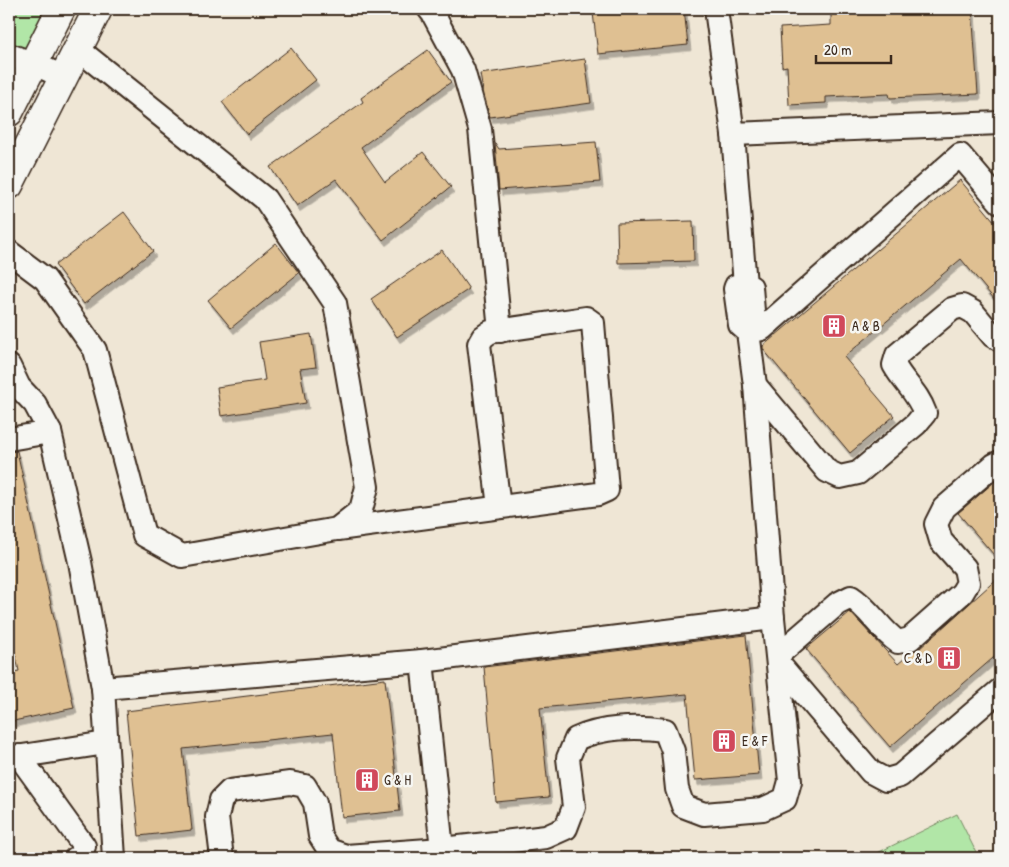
<svg xmlns="http://www.w3.org/2000/svg" width="1009" height="867" font-family="'Patrick Hand',sans-serif">
<style>
.green{fill:#b1e6a7;stroke:#768862}
.building{fill:#dfc092;stroke:#3b2a1e;filter:url(#shadow)}
.lines{fill:none;stroke-linecap:round;stroke-linejoin:round}
.street-casing{stroke:#3b2a1e;stroke-width:26}
.secondary-casing{stroke:#3b2a1e;stroke-width:31}
.street{stroke:#f6f6f2;stroke-width:22}
.secondary{stroke:#f6f6f2;stroke-width:28}
.labels{text-anchor:middle;stroke-width:5;stroke-linejoin:round;paint-order:stroke}
.poi-label{font-size:14px;fill:#3b2a1e;stroke:#f6f6f2;text-anchor:start}
</style>
<defs>
<filter id="shadow"><feDropShadow dx="3" dy="5.5" stdDeviation="0" flood-color="#0004"/></filter>
</defs>
<rect width="100%" height="100%" fill="#efe6d5"/>
<filter id="ink" filterUnits="userSpaceOnUse"><feTurbulence type="fractalNoise" baseFrequency=".02" numOctaves="2"/><feDisplacementMap in="SourceGraphic" scale="10" xChannelSelector="R" yChannelSelector="G"/><feConvolveMatrix kernelMatrix="1 2 1 2 8 2 1 2 1" color-interpolation-filters="sRGB"/></filter>
<g filter="url(#ink)">
<g class="green">
<polygon points="9,9 56,9 35,64 9,52"/>
<polygon points="957,814 979,858 867,858"/>
</g>
<g class="building">
<polygon points="634,9 684,9 688,45 598,54 593,13"/>
<polygon points="886,9 972,9 978,94 890,98 889,94 826,97 826,103 789,105 787,66 782,67 780,28 831,25 831,11"/>
<polygon points="291,48 316,80 247,134 222,102"/>
<polygon points="428,50 451,82 361,147 385,182 423,152 451,187 383,240 336,179 297,206 270,167 363,102 361,98"/>
<polygon points="585,59 591,103 490,117 483,91 480,74"/>
<polygon points="596,142 600,182 499,190 495,143 499,149"/>
<polygon points="960,180 1000,228 1000,306 961,259 844,357 894,416 850,453 763,349 763,346"/>
<polygon points="124,212 153,251 84,304 55,265"/>
<polygon points="693,221 694,261 618,263 617,223"/>
<polygon points="276,243 299,273 231,328 208,300"/>
<polygon points="442,250 469,289 397,337 371,299"/>
<polygon points="311,334 316,367 300,369 306,403 221,416 217,387 265,380 259,342"/>
<polygon points="17,451 74,708 9,722 9,673 19,671 9,625 9,452"/>
<polygon points="1000,477 1000,562 958,513"/>
<polygon points="1000,576 1000,652 890,747 806,649 850,612 898,664 912,652 919,649"/>
<polygon points="746,635 759,775 695,780 687,694 540,708 549,797 496,802 484,667"/>
<polygon points="385,679 400,811 342,817 333,733 183,749 192,830 139,836 126,711"/>
</g>
<g class="lines">
<defs>
<g id="street">
<polyline points="429,9 433,14 463,70 480,129 500,331"/>
<polyline points="716,9 733,134 745,285"/>
<polyline points="9,55 35,64 63,77"/>
<polyline points="733,134 1000,123"/>
<polyline points="9,252 45,279 95,350 144,535 182,556 337,529 361,510 367,487 335,303 265,199 78,49"/>
<polyline points="748,332 762,329 960,155 1000,202"/>
<polyline points="9,366 19,387 35,404 50,432 80,562 103,688 422,661 773,618"/>
<path d="M755,385L827,471L840,477L858,473L916,424L925,413C918,393 904,383 894,365L897,355L952,309L962,306L973,312L993,336L1000,340"/>
<polyline points="9,439 50,432"/>
<polyline points="338,529 598,494 607,490 593,323 586,318 490,332 483,337 479,344 499,507"/>
<path d="M778,655L837,604L851,597C870,609 880,630 898,642L910,639L962,593L968,583L965,568L941,541L936,524L944,508L994,465L1000,462"/>
<polyline points="422,661 442,849"/>
<polyline points="779,664 871,772 886,780 900,776 1000,690"/>
<polyline points="103,688 114,858"/>
<polyline points="19,756 84,846 81,856 76,858"/>
<polyline points="9,758 106,743"/>
<path d="M222,858L217,817L221,800L230,791L290,783L305,786L315,803L320,836L329,850L346,856L442,849L546,837L566,828L574,807L568,758L576,739C602,727 636,726 665,730L673,751L677,789L683,806L704,814L763,809L785,799L790,781L773,618L755,385L748,332L754,323L751,287L745,285L736,286L735,289L740,325L748,332"/>
</g>
<g id="secondary">
<polyline points="9,112 61,9"/>
<polyline points="9,185 98,9"/>
</g>
</defs>
<use href="#street" class="street-casing"/>
<use href="#secondary" class="secondary-casing"/>
<use href="#street" class="street"/>
<use href="#secondary" class="secondary"/>
</g>
</g>
<defs>
<symbol id="building-square" viewBox="-11 -11 22 22"><rect x="-9" y="-9" width="18" height="18" rx="4" fill="#d1495b" stroke="#f6f6f2"/><path d="M-4-6H4V6H1V3H-1V6H-4ZM-2.5-4.3h1.7v1.8h-1.7ZM.8-4.3h1.7v1.8H.8ZM-2.5-1h1.7V.8h-1.7ZM.8-1h1.7V.8H.8Z" fill="#fff"/></symbol>
</defs>
<g fill-rule="evenodd">
<use href="#building-square" x="820" y="312" width="28" height="28"/>
<use href="#building-square" x="935" y="644" width="28" height="28"/>
<use href="#building-square" x="710" y="727" width="28" height="28"/>
<use href="#building-square" x="353" y="766" width="28" height="28"/>
</g>
<g class="labels">
<g class="poi-label">
<text x="852" y="331">A &amp; B</text>
<text x="932" y="663" text-anchor="end">C &amp; D</text>
<text x="742" y="746">E &amp; F</text>
<text x="384" y="785">G &amp; H</text>
</g>
</g>
<rect width="1009" height="867" fill="none" stroke="#f6f6f2" stroke-width="30"/>
<rect x="15" y="15" width="979" height="837" fill="none" stroke="#3b2a1e" stroke-width="2" filter="url(#ink)"/>
<path d="M816 55v8h75v-8" fill="none" stroke="#3b2a1e" stroke-width="2.5"/>
<text x="824" y="55" font-size="15" fill="#3b2a1e" stroke="#f6f6f2" stroke-width="4" paint-order="stroke">20 m</text>
</svg>
